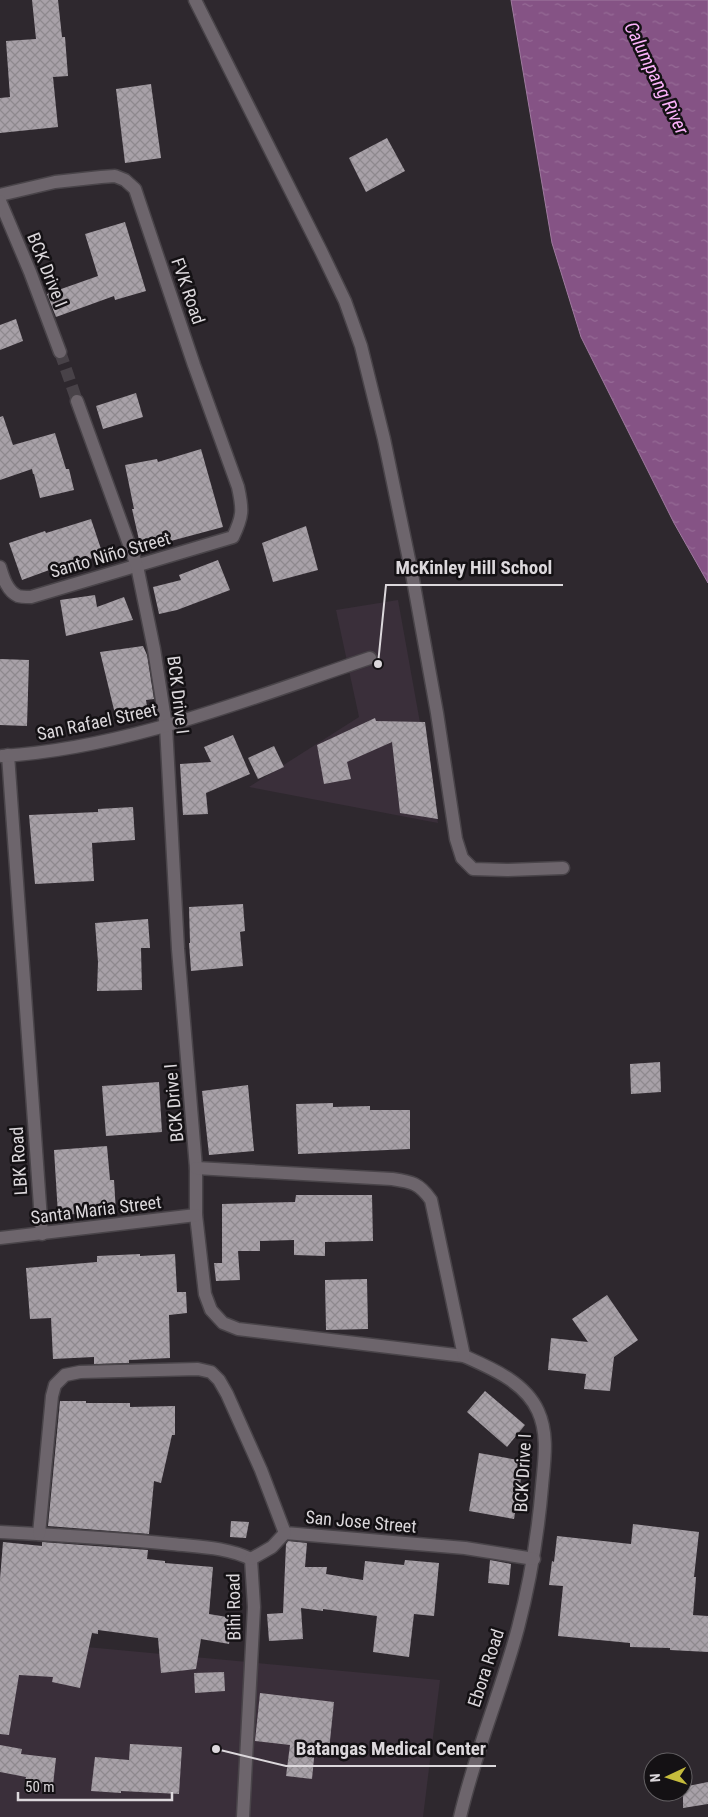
<svg xmlns="http://www.w3.org/2000/svg" width="708" height="1817" font-family="'Roboto Condensed',sans-serif">
<style>
.built{fill:#3a2f3a}
.water{fill:url(#water-ripples);stroke:#9f7b9f}
.building{fill:url(#building-cross-hatch)}
.lines{fill:none;stroke-linecap:round;stroke-linejoin:round}
.street-tunnel{stroke:#484248;stroke-width:12;stroke-dasharray:12 6;stroke-linecap:butt}
.street-casing{stroke:#494449;stroke-width:15}
.street{stroke:#6d656c;stroke-width:12}
.labels{text-anchor:middle;stroke-width:5;stroke-linejoin:round;paint-order:stroke}
.street-label{font-size:18px;fill:#dcd8dc;stroke:#141114}
.water-label{font-size:19px;font-style:italic;fill:#fcb3fb;stroke:#141114}
.leader{fill:none;stroke:#dcd8dc;stroke-width:2}
.callout-dot{fill:#dcd8dc;stroke:#141114;stroke-width:2}
.callout-label{font-size:19px;text-anchor:middle;font-weight:bold;fill:#dcd8dc;stroke:#141114;stroke-width:5;stroke-linejoin:round;paint-order:stroke}
</style>
<defs>
<pattern id="water-ripples" width="26" height="14" patternUnits="userSpaceOnUse" patternTransform="scale(1.25)"><rect width="26" height="14" fill="#855385"/><path d="M2 4q2-2 4 0t4 0M15 11q2-2 4 0t4 0" fill="none" stroke="#966b96"/></pattern>
<pattern id="building-cross-hatch" width="8" height="8" patternUnits="userSpaceOnUse" patternTransform="scale(1.25)"><rect width="8" height="8" fill="#a8a1a8"/><path d="M0 0l8 8M0 8l8-8" fill="none" stroke="#8e898e"/></pattern>
</defs>
<rect width="100%" height="100%" fill="#2e282e"/>
<g class="built">
<polygon points="398,600 438,823 249,787 359,717 336,610"/>
<polygon points="0,1639 440,1680 423,1817 0,1817"/>
</g>
<polygon class="water" points="511,0 708,0 708,583 674,523 581,337 552,243"/>
<g class="building">
<polygon points="32,0 58,0 62,37 65,37 68,76 53,77 58,127 0,133 0,98 10,97 6,41 36,39"/>
<polygon points="151,84 161,158 125,163 116,89"/>
<polygon points="387,138 405,171 366,192 349,158"/>
<polygon points="125,222 146,291 115,300 114,296 56,317 47,294 98,276 85,234"/>
<polygon points="16,319 23,341 0,350 0,325"/>
<polygon points="136,393 143,417 103,429 96,406"/>
<polygon points="3,416 13,445 55,433 66,469 69,469 74,490 40,498 34,474 33,474 32,469 0,480 0,417"/>
<polygon points="201,449 223,527 141,549 132,509 134,509 125,465 157,459 158,462"/>
<polygon points="91,519 103,555 63,567 63,565 22,580 9,543 45,531 46,533"/>
<polygon points="306,526 318,570 273,582 262,543"/>
<polygon points="218,560 230,590 177,610 159,614 153,587 181,580 179,575"/>
<polygon points="95,595 97,607 124,597 133,620 66,636 60,600"/>
<polygon points="143,646 147,655 154,699 146,700 147,706 115,714 100,652"/>
<polygon points="0,659 29,660 27,726 0,725"/>
<polygon points="375,718 376,721 425,722 438,819 400,813 392,742 347,762 351,779 324,784 317,745"/>
<polygon points="233,735 250,774 206,793 208,814 183,815 180,764 211,762 204,747"/>
<polygon points="274,746 284,767 258,779 248,758"/>
<polygon points="133,807 135,840 92,843 94,881 35,884 29,815 98,812 98,809"/>
<polygon points="243,904 245,931 240,932 243,966 191,971 189,943 190,943 189,907"/>
<polygon points="148,919 150,948 141,948 142,990 97,991 98,962 95,923"/>
<polygon points="660,1062 661,1092 631,1094 630,1064"/>
<polygon points="159,1082 162,1132 106,1136 102,1086"/>
<polygon points="248,1085 254,1151 209,1155 202,1091"/>
<polygon points="333,1103 333,1107 370,1106 370,1110 410,1110 410,1149 298,1154 296,1104"/>
<polygon points="107,1146 110,1180 114,1180 116,1212 58,1215 54,1150"/>
<polygon points="296,1195 372,1195 373,1241 325,1242 325,1256 294,1255 294,1240 260,1241 260,1251 238,1251 240,1280 216,1281 214,1263 222,1263 222,1204 295,1202"/>
<polygon points="140,1254 140,1256 175,1254 177,1292 186,1292 187,1313 169,1315 170,1358 129,1360 129,1363 94,1364 94,1357 53,1359 51,1318 30,1319 26,1268 97,1262 97,1256"/>
<polygon points="367,1279 368,1329 326,1330 325,1280"/>
<polygon points="607,1295 638,1340 614,1357 610,1391 584,1389 586,1374 548,1370 551,1338 588,1342 572,1319"/>
<polygon points="485,1391 525,1425 507,1447 467,1412"/>
<polygon points="60,1401 86,1401 86,1403 130,1403 130,1407 175,1406 175,1435 172,1435 161,1483 154,1481 149,1534 48,1526"/>
<polygon points="479,1453 524,1461 514,1519 469,1511"/>
<polygon points="231,1521 249,1522 246,1538 230,1537"/>
<polygon points="633,1524 699,1532 694,1577 696,1577 693,1615 708,1616 708,1652 670,1650 670,1648 630,1647 630,1643 558,1636 563,1586 549,1585 552,1561 554,1562 557,1536 631,1544"/>
<polygon points="288,1541 307,1543 305,1567 327,1567 326,1574 363,1580 365,1561 404,1565 405,1560 439,1563 434,1616 414,1614 409,1657 373,1652 377,1616 323,1609 323,1611 301,1608 303,1639 269,1641 267,1614 283,1613 286,1544"/>
<polygon points="3,1542 42,1546 42,1542 148,1550 147,1559 165,1561 165,1563 213,1567 209,1614 233,1618 229,1644 201,1639 196,1669 161,1673 158,1638 98,1630 98,1634 92,1633 80,1688 52,1682 53,1677 19,1675 9,1735 0,1734 0,1579"/>
<polygon points="490,1560 511,1564 509,1585 488,1583"/>
<polygon points="224,1672 225,1691 195,1693 194,1673"/>
<polygon points="260,1693 334,1702 329,1750 315,1748 312,1779 286,1776 290,1745 255,1741"/>
<polygon points="130,1744 182,1747 179,1794 121,1791 121,1793 91,1791 95,1757 129,1760"/>
<polygon points="0,1745 22,1749 21,1754 56,1758 53,1785 25,1781 26,1777 0,1772"/>
<polygon points="708,1782 708,1804 683,1808 683,1787"/>
</g>
<g class="lines">
<polyline class="street-tunnel" points="60,352 77,401"/>
<defs>
<g id="street">
<polyline points="195,0 321,251 345,301 361,346 384,439 412,574 437,713 456,839 462,858 473,869 507,870 563,868"/>
<path d="M0,195L55,182L101,177L115,176L125,180L135,189L194,365L238,487C243,510 243,516 233,537L31,597C27,597 21,597 18,596C7,591 3,577 0,567"/>
<polyline points="0,201 30,272 60,352"/>
<path d="M77,401L137,566L154,649L166,726L178,949L196,1168V1215L205,1294L211,1310L223,1323L238,1329L464,1356C491,1368 525,1382 538,1411C549,1435 544,1462 542,1486C538,1534 530,1582 518,1628C501,1692 475,1752 460,1817"/>
<polyline points="8,755 42,1234"/>
<path d="M2,756C128,748 251,698 370,658"/>
<path d="M196,1168L392,1179C412,1182 419,1183 431,1200L464,1356"/>
<polyline points="0,1238 196,1215"/>
<path d="M0,1532C58,1535 115,1538 172,1544C199,1547 226,1547 251,1559L254,1607L243,1817"/>
<polyline points="39,1534 52,1396 55,1385 65,1375 80,1372 198,1369 211,1372 219,1380 227,1394 261,1470 285,1533 465,1548 534,1559"/>
<polyline points="251,1559 272,1547 285,1533"/>
</g>
</defs>
<use href="#street" class="street-casing"/>
<use href="#street" class="street"/>
</g>
<g class="labels">
<g class="street-label">
<text transform="translate(47 270) rotate(68)" y="6">BCK Drive I</text>
<text transform="translate(188 291) rotate(71)" y="6">FVK Road</text>
<text transform="translate(110 555) rotate(-16)" y="6">Santo Niño Street</text>
<text transform="translate(178 695) rotate(83)" y="6">BCK Drive I</text>
<text transform="translate(97 722) rotate(-12)" y="6">San Rafael Street</text>
<text transform="translate(174 1103) rotate(-95)" y="6">BCK Drive I</text>
<text transform="translate(19 1161) rotate(-94)" y="6">LBK Road</text>
<text transform="translate(96 1210) rotate(-7)" y="6">Santa Maria Street</text>
<text transform="translate(523 1473) rotate(-87)" y="6">BCK Drive I</text>
<text transform="translate(361 1522) rotate(5)" y="6">San Jose Street</text>
<text transform="translate(234 1607) rotate(-91)" y="6">Bihi Road</text>
<text transform="translate(486 1668) rotate(-72)" y="6">Ebora Road</text>
</g>
<g class="water-label">
<text transform="translate(657 78) rotate(64)" y="7">Calumpang River</text>
</g>
</g>
<path class="leader" d="M378 664L386 585H563M216 1749L286 1766H496"/>
<g class="callout-dot">
<circle cx="378" cy="664" r="5"/>
<circle cx="216" cy="1749" r="5"/>
</g>
<g class="callout-label">
<text x="474" y="574">McKinley Hill School</text>
<text x="391" y="1755">Batangas Medical Center</text>
</g>
<g transform="translate(668 1777) rotate(266)"><circle r="24" fill="#141114" stroke="#646164"/>
<path d="M0-4L9 19L0 12L-9 19Z" fill="#c6bc3c"/>
<text y="-8" font-size="14" font-weight="bold" text-anchor="middle" fill="#dcd8dc">N</text>
</g>
<path d="M18 1792v8h154v-8" fill="none" stroke="#dcd8dc" stroke-width="2.5"/>
<text x="25" y="1792" font-size="15" fill="#dcd8dc" stroke="#141114" stroke-width="4" paint-order="stroke">50 m</text>
</svg>
